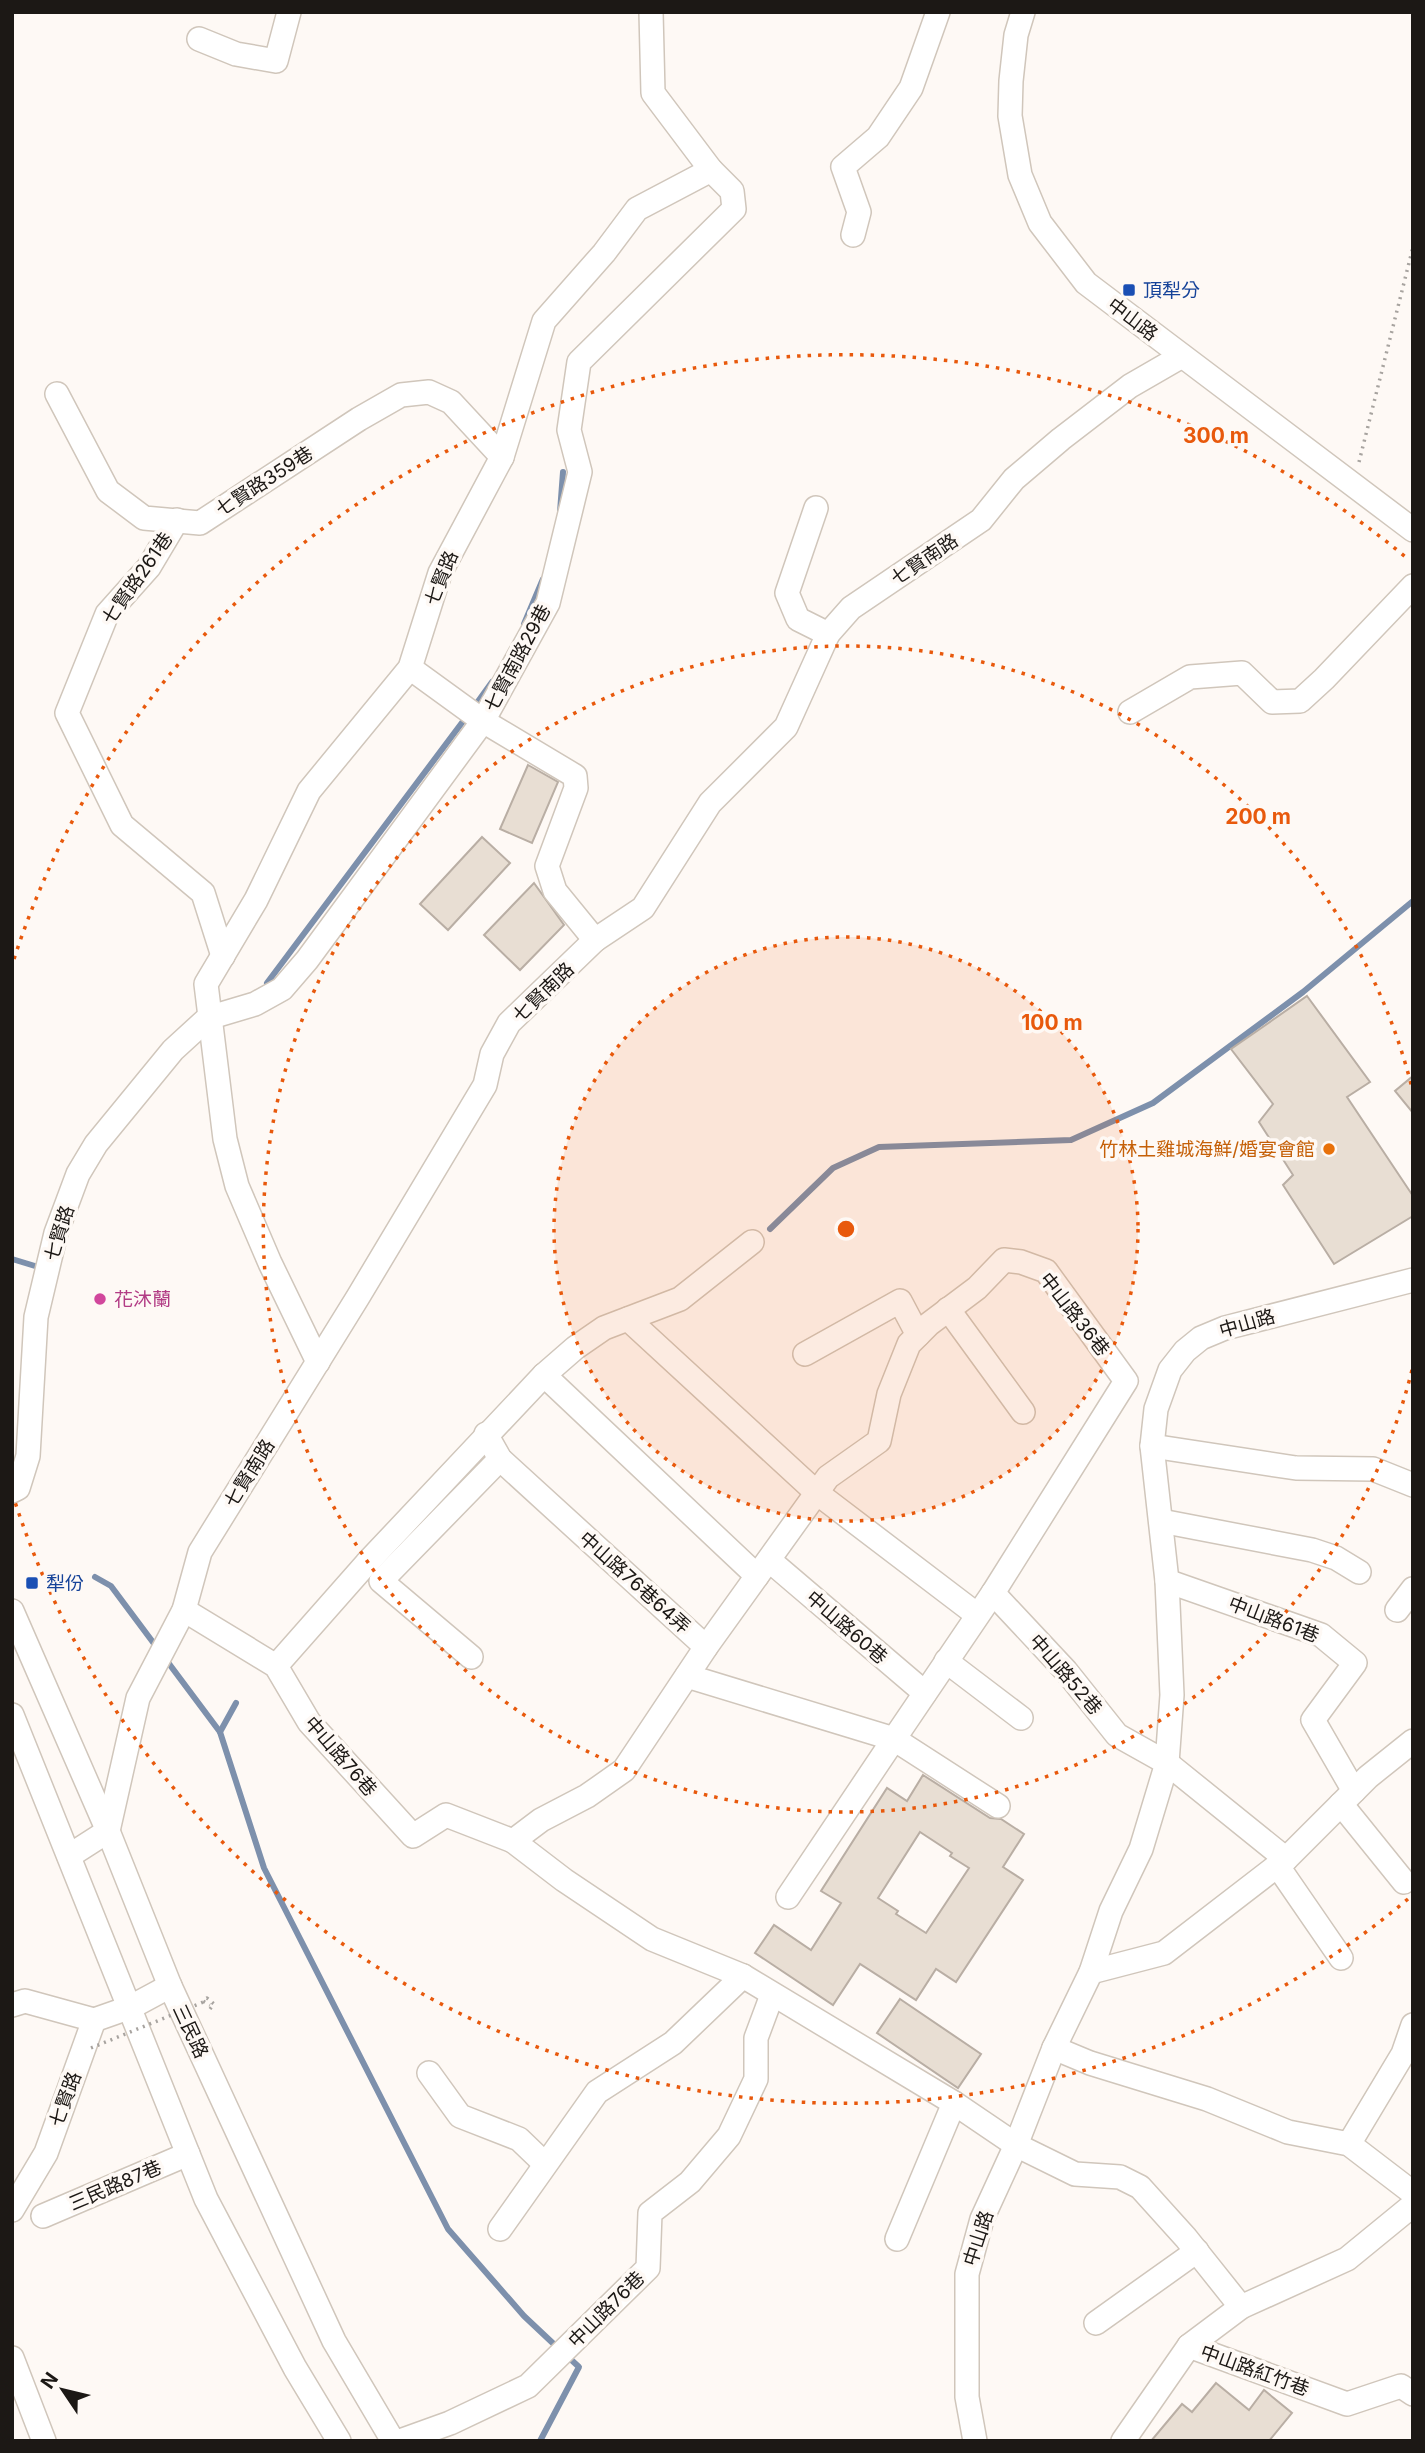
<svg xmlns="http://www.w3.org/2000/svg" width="1425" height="2453" font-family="Inter,'Noto Sans TC',sans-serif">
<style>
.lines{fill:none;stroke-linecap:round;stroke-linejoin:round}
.stream{stroke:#7d90ac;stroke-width:6}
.building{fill:#e8ded3;stroke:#b9aea4;stroke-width:2;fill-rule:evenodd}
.minor-casing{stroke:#d0c6bb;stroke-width:26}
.path{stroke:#a7a39f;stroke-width:3.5;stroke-dasharray:2 5;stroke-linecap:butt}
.minor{stroke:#fff;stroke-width:23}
.path-bridge{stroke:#a7a39f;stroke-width:3.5;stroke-dasharray:2 5;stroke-linecap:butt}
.ring{fill:none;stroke:#e8590c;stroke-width:3.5;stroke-dasharray:3.5 7}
.transit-dot{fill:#1a4fb4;stroke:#fef9f5;stroke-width:2.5}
.food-dot{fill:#e8710a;stroke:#fef9f5;stroke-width:2.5}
.hotel-dot{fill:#d1479c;stroke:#fef9f5;stroke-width:2.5}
.labels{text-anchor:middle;stroke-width:7;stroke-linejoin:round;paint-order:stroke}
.transit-label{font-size:19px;fill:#164399;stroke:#fef9f5;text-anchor:start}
.street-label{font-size:19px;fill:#1c1815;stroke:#fef9f5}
.food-label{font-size:19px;fill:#c56008;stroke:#fef9f5;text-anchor:end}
.hotel-label{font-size:19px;fill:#b23c85;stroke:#fef9f5;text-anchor:start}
.centre{fill:#e8590c;stroke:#fef9f5;stroke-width:3.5}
.ring-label{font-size:21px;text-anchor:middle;font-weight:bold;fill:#e8590c;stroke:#fef9f5;stroke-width:7;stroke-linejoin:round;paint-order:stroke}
</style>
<rect width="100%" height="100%" fill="#fef9f5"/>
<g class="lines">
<g class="stream">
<polyline points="560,512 563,472"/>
<polyline points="524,624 543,579"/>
<polyline points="474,707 492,682"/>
<polyline points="267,983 467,716"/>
<polyline points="770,1229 833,1168 879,1147 1071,1140 1153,1103 1303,992 1413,901"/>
<polyline points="12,1259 35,1266"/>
<polyline points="95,1577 111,1586 158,1649"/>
<polyline points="164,1657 220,1732"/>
<polyline points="236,1703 220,1732 264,1868 448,2229 524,2316 558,2348"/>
<polyline points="540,2441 579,2367 566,2355"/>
</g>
</g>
<g class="building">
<polygon points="528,765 558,782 532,843 500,829"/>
<polygon points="482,837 510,863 448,930 420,904"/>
<polygon points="534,883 564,925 520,970 484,935"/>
<polygon points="1307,996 1370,1082 1347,1097 1413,1196 1413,1216 1334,1264 1283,1185 1293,1175 1259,1122 1273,1104 1231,1049"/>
<polygon points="1413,1076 1413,1113 1395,1091"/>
<path d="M923,1775L990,1818L1001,1819L1024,1834L1003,1867L1023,1880L956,1982L936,1969L916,2000L860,1964L833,2005L755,1953L774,1925L811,1950L841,1903L821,1891L887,1788L907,1801ZM920,1832L952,1853L950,1856L969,1868L926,1933L896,1914L898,1911L878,1898Z"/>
<polygon points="900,1999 981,2054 958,2088 877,2033"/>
<polygon points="1216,2383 1249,2410 1264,2390 1292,2413 1269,2441 1151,2441 1182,2404 1192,2412"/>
</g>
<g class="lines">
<defs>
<g id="minor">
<polyline points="1023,12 1016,35 1011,81 1010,116 1020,175 1040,223 1086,283 1413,530"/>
<polyline points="199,39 236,54 276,61 289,12"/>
<polyline points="853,235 859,212 843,167 878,137 911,88 938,12"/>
<polyline points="57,394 108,491 144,518 200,523 359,419 401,395 429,392 451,402 502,457"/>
<polyline points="816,508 787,593 798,619 828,634"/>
<polyline points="177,520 149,567 107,614 67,713 122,825 203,893 223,956"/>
<polyline points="410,668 483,721 575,776 576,788 547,866 555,891 595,940"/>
<polyline points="1130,712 1190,677 1242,673 1272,702 1300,701 1324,679 1413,586"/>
<polyline points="948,1309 1023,1412"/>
<polyline points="628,1319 817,1493 976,1614"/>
<polyline points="805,1354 900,1301 918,1335"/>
<polyline points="318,1362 270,1263 237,1186 225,1139 206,984 256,900 309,791 410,668 440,573 502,457 544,321 604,253 637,209 711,170"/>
<polyline points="544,1375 757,1576"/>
<polyline points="486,1434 500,1459 706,1647"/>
<polyline points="1152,1446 1296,1468 1373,1469 1413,1485"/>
<polyline points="12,1491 18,1488 28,1456 36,1317 56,1233 78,1174 96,1144 173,1050 208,1018 255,1004 282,989 307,960 483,721 548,603 580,472 569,430 579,362 734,209 732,191 711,170 653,93 651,12"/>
<polyline points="1161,1521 1312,1550 1336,1558 1359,1572"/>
<polyline points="769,1560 925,1693"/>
<polyline points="1167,1581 1321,1635 1355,1663 1313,1720 1354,1791"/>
<polyline points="993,1593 1066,1671 1117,1735 1167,1763 1286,1859"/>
<polyline points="184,1610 276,1666 309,1722 413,1836 446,1815 513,1841"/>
<polyline points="1397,1610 1413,1589"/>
<polyline points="12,1611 108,1831 170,1986 334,2341 393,2441"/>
<polyline points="471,1657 381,1581 500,1459"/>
<polyline points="946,1661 1021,1718"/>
<polyline points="276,1666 366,1564 544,1375 575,1348 604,1328 680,1299 752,1242"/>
<polyline points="687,1676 894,1739 788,1897"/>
<polyline points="12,1715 206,2199 295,2368 339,2441"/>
<polyline points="1341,1804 1404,1882"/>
<polyline points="998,1806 894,1739 993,1593 1126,1381 1046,1271 1021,1262 1004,1260 977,1288 929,1324 909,1344 889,1394 879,1441 828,1477 706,1647 624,1770 587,1796 541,1820 513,1841 564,1880 652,1939 743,1976 954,2103 1016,2145 1075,2174 1120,2177 1140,2187 1186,2238 1241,2307"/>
<polyline points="69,1856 108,1831 138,1698 184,1610 200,1552 358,1297 485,1085 492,1054 509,1023 595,940 643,908 710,803 786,727 828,634 851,608 981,520 1014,479 1061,439 1130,386 1182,356"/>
<polyline points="1277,1865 1341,1958"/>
<polyline points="1091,1972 1164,1953 1286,1859 1368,1777 1413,1741"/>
<polyline points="12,2005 25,2001 94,2020"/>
<polyline points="94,2020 131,2007 170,1986"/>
<polyline points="1054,2048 1090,2063 1207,2099 1288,2132 1349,2144 1413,2193"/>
<polyline points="429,2073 460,2116 519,2139 545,2164"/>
<polyline points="1349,2144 1403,2054 1413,2025"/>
<polyline points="12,2210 46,2153 94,2020"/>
<polyline points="43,2216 188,2154"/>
<polyline points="500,2229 597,2092 673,2043 743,1976"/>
<polyline points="897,2239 954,2103"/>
<polyline points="1096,2323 1197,2251"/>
<polyline points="1189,2346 1347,2404 1401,2386 1413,2394"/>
<polyline points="12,2358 44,2441"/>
<polyline points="400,2441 450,2423 528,2386 648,2268 650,2213 690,2182 729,2136 756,2079 756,2038 772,1995"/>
<polyline points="975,2441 967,2397 967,2274 982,2219 1016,2145 1054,2048 1091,1972 1111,1911 1141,1849 1167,1763 1172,1695 1167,1581 1152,1446 1156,1409 1170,1370 1185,1351 1201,1338 1225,1328 1413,1280"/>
<polyline points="1123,2441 1189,2346 1241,2307 1347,2259 1413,2205"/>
</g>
</defs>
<use href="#minor" class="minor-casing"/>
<g class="path">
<polyline points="1359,462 1413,247"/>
<polyline points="210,2009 214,2004 207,1998 203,2001 210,2005"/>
</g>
<use href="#minor" class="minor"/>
<polyline class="path-bridge" points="91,2048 206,2001"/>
</g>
<circle cx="846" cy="1229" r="292" fill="#e8590c" fill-opacity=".12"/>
<g class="ring">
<circle cx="846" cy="1229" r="292"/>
<path d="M1412 1370A583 583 0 1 1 1412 1088"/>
<path d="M1408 1899A875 875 0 0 1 14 1499M14 959A875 875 0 0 1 1408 559"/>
</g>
<g class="transit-dot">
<rect x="1122" y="283" width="14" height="14" rx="3.5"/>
<rect x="25" y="1576" width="14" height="14" rx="3.5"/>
</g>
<circle class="food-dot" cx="1329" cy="1149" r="7"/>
<circle class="hotel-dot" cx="100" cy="1299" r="7"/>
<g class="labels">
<g class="transit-label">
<text x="1143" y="297">頂犁分</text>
<text x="46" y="1590">犁份</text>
</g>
<g class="street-label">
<text transform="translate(1133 319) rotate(37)" y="7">中山路</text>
<text transform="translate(264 481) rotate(-33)" y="7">七賢路359巷</text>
<text transform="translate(924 559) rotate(-34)" y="7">七賢南路</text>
<text transform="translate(137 578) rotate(-55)" y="7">七賢路261巷</text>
<text transform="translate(441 578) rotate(-68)" y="7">七賢路</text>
<text transform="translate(517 658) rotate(-62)" y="7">七賢南路29巷</text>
<text transform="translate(543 992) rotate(-44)" y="7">七賢南路</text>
<text transform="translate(59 1233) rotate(-73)" y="7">七賢路</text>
<text transform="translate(1075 1314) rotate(52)" y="7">中山路36巷</text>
<text transform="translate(1247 1323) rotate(-16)" y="7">中山路</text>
<text transform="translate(249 1473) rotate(-58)" y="7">七賢南路</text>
<text transform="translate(635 1582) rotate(42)" y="7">中山路76巷64弄</text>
<text transform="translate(1274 1619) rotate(21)" y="7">中山路61巷</text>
<text transform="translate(847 1627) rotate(41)" y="7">中山路60巷</text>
<text transform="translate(1066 1674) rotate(49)" y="7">中山路52巷</text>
<text transform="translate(341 1756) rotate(49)" y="7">中山路76巷</text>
<text transform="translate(191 2031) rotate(65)" y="7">三民路</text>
<text transform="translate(65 2099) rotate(-70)" y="7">七賢路</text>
<text transform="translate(115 2185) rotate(-23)" y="7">三民路87巷</text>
<text transform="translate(978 2238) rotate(-72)" y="7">中山路</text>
<text transform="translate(606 2309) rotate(-45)" y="7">中山路76巷</text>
<text transform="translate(1255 2370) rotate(20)" y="7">中山路紅竹巷</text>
</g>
<g class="food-label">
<text x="1315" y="1156">竹林土雞城海鮮/婚宴會館</text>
</g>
<g class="hotel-label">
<text x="114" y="1306">花沐蘭</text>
</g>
</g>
<circle cx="846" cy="1229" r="10" class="centre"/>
<g class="ring-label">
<text x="1216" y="443">300 m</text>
<text x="1258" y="824">200 m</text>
<text x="1052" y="1030">100 m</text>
</g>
<rect width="1425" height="2453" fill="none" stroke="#1c1815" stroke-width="28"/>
<g transform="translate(63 2390) rotate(305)" stroke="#fef9f5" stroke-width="5" paint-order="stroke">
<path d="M0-5L12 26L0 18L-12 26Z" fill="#1c1815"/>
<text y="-10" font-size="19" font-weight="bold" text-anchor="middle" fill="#1c1815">N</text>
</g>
</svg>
